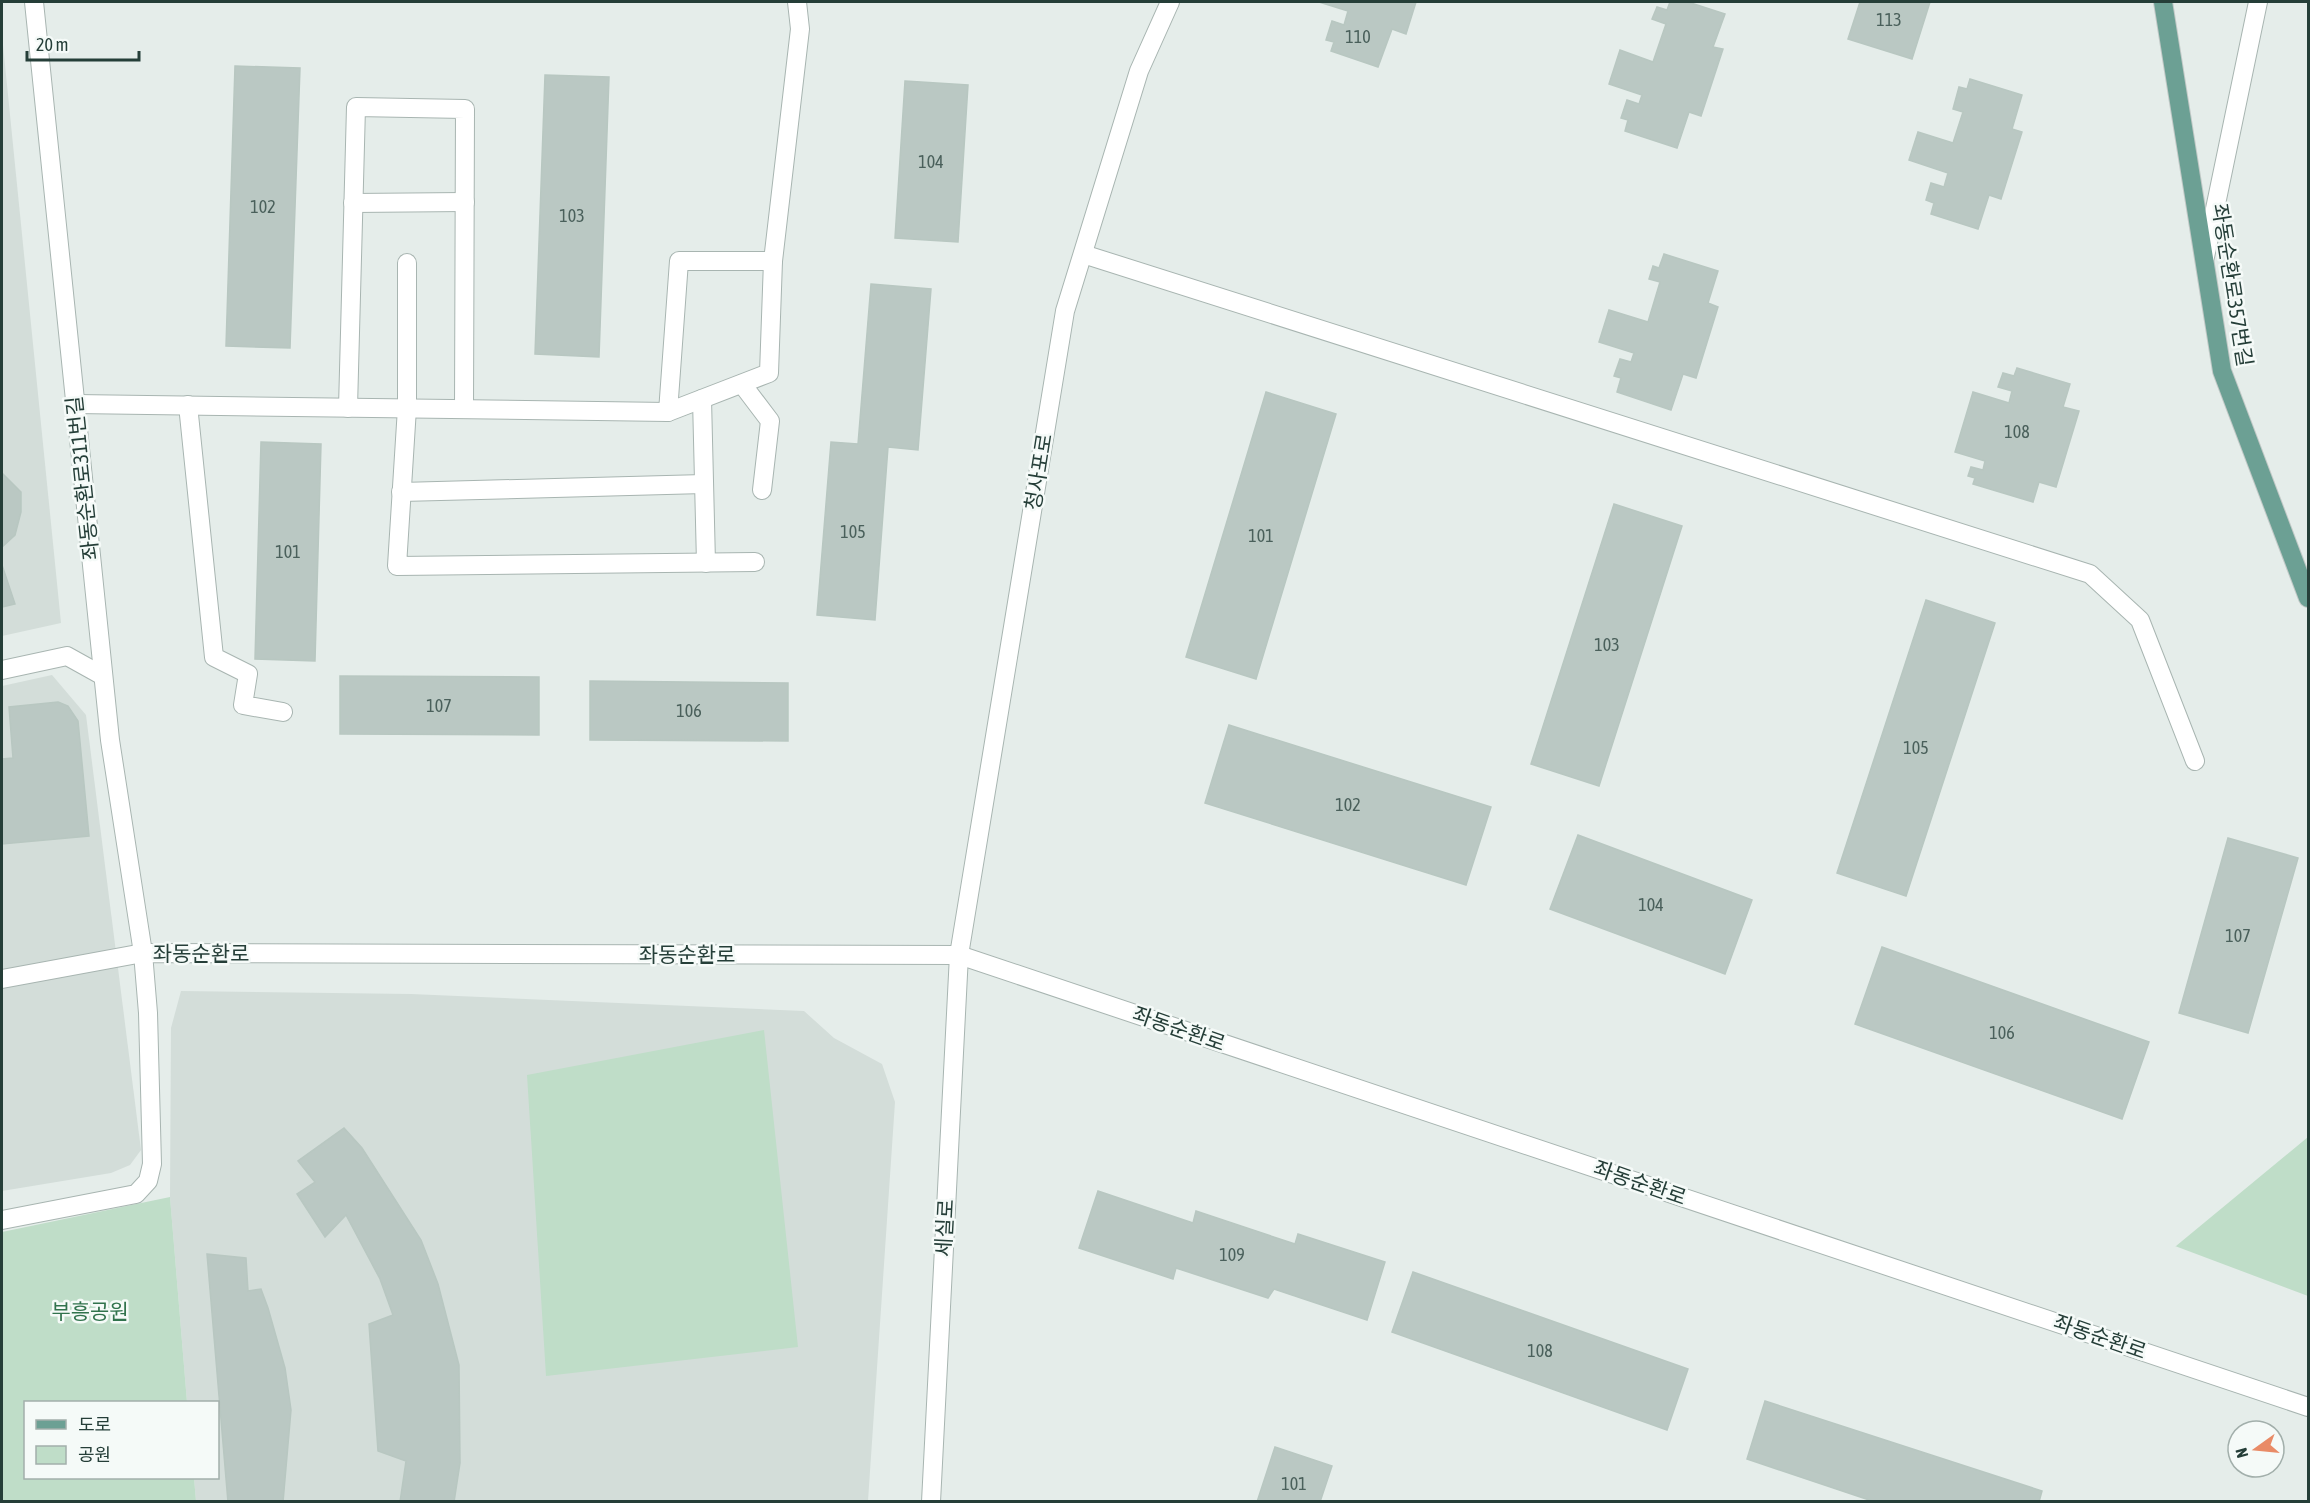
<svg xmlns="http://www.w3.org/2000/svg" width="2310" height="1503" font-family="'Asap Condensed','Noto Sans KR',sans-serif">
<style>
.built{fill:#d3ddd9}
.green{fill:#bfddc8}
.building{fill:#bac8c3;stroke:#b8c7c1;stroke-width:1.5}
.lines{fill:none;stroke-linecap:round;stroke-linejoin:round}
.minor-casing{stroke:#a8b5b1;stroke-width:20}
.major-casing{stroke:#c2c9c7;stroke-width:20}
.minor{stroke:#fff;stroke-width:18}
.major{stroke:#6ca094;stroke-width:18}
.labels{text-anchor:middle;stroke-width:5;stroke-linejoin:round;paint-order:stroke}
.number-label{font-size:18px;fill:#4a605b}
.street-label{font-size:21px;fill:#253e38;stroke:#f5faf8}
.park-label{font-size:21px;fill:#31734d;stroke:#f5faf8}
</style>
<rect width="100%" height="100%" fill="#e5edea"/>
<g class="built">
<polygon points="2,35 61,623 2,636"/>
<polygon points="52,675 86,715 141,1150 130,1165 111,1173 2,1191 2,686"/>
<polygon points="181,991 411,994 804,1011 834,1038 882,1064 895,1102 868,1501 196,1501 194,1478 218,1478 218,1402 187,1402 170,1197 171,1028"/>
</g>
<g class="green">
<polygon points="764,1030 798,1347 546,1376 527,1075"/>
<polygon points="2308,1137 2308,1296 2175,1246 2176,1246"/>
<polygon points="170,1197 187,1402 26,1402 26,1478 194,1478 196,1501 2,1501 2,1232"/>
</g>
<g class="building">
<polygon points="1319,2 1416,2 1406,34 1392,29 1378,67 1331,51 1334,42 1326,40 1332,21 1344,25 1348,11"/>
<polygon points="1670,2 1688,2 1725,14 1713,47 1723,49 1701,116 1689,112 1677,148 1625,131 1628,120 1621,118 1627,100 1639,104 1642,95 1609,84 1620,50 1653,62 1666,24 1652,19 1657,7 1667,10"/>
<polygon points="1860,2 1930,2 1912,59 1848,39"/>
<polygon points="235,66 300,68 290,348 226,346"/>
<polygon points="545,75 609,77 599,357 535,354"/>
<polygon points="1970,79 2022,95 2012,129 2022,132 2001,199 1989,195 1978,229 1931,214 1934,203 1926,200 1931,183 1944,187 1948,173 1909,160 1918,132 1953,143 1963,112 1953,109 1959,87 1967,89"/>
<polygon points="905,81 968,85 958,242 895,238"/>
<polygon points="1664,254 1718,271 1708,303 1718,307 1696,378 1683,374 1671,410 1617,392 1621,378 1614,376 1620,359 1631,362 1634,353 1599,342 1609,310 1648,322 1660,282 1649,279 1653,266 1659,268"/>
<polygon points="871,284 931,289 918,450 888,447 875,620 817,615 831,442 858,444"/>
<polygon points="2017,368 2070,384 2063,407 2079,411 2056,487 2039,482 2033,502 1973,484 1975,478 1968,476 1971,467 1983,470 1985,461 1955,452 1973,392 2009,403 2012,391 1998,387 2003,373 2014,376"/>
<polygon points="1266,392 1336,414 1256,679 1186,657"/>
<polygon points="261,442 321,444 315,661 255,659"/>
<polygon points="2,473 21,492 21,512 15,535 2,547"/>
<polygon points="1614,504 1682,526 1599,786 1531,764"/>
<polygon points="2,565 15,604 2,607"/>
<polygon points="1926,600 1995,623 1906,896 1837,873"/>
<polygon points="340,676 539,677 539,735 340,734"/>
<polygon points="590,681 788,683 788,741 590,740"/>
<polygon points="58,702 68,706 78,721 89,836 2,844 2,759 13,758 9,707"/>
<polygon points="1229,725 1491,807 1466,885 1205,803"/>
<polygon points="1578,835 1752,900 1725,974 1550,909"/>
<polygon points="2228,838 2298,858 2248,1033 2179,1013"/>
<polygon points="1882,947 2149,1042 2122,1119 1855,1024"/>
<polygon points="344,1128 362,1148 421,1240 438,1284 459,1365 460,1463 454,1502 400,1502 406,1461 378,1451 369,1324 393,1315 380,1279 346,1215 325,1237 297,1194 315,1182 298,1161"/>
<polygon points="1098,1191 1193,1223 1196,1211 1295,1244 1298,1234 1385,1262 1367,1320 1274,1289 1268,1298 1176,1268 1173,1279 1079,1248"/>
<polygon points="207,1254 246,1258 248,1291 261,1289 268,1308 285,1368 291,1410 283,1502 228,1502"/>
<polygon points="1413,1272 1688,1369 1667,1430 1392,1332"/>
<polygon points="1765,1401 2042,1491 2039,1502 1875,1502 1747,1459"/>
<polygon points="1275,1447 1332,1466 1320,1502 1257,1502"/>
</g>
<g class="lines">
<defs>
<g id="minor">
<polyline points="353,203 465,202"/>
<polyline points="1083,254 2090,574 2140,620 2195,761"/>
<polyline points="2205,257 2258,2"/>
<polyline points="407,263 407,408 397,566 755,562"/>
<polyline points="742,384 770,421 762,490"/>
<polyline points="702,399 706,563"/>
<polyline points="75,404 668,412 679,261 773,261 800,29 797,2"/>
<polyline points="188,405 214,657 248,674 243,705 283,712"/>
<polyline points="348,408 356,107 465,109 464,409"/>
<polyline points="668,412 769,373 773,261"/>
<polyline points="401,492 704,484"/>
<polyline points="2,670 67,656 103,676"/>
<polyline points="2,979 143,953 959,955 2308,1407"/>
<polyline points="2,1220 136,1194 148,1181 152,1164 148,1013 143,953 110,740 34,2"/>
<polyline points="931,1502 959,955 1065,311 1139,71 1170,2"/>
</g>
<polyline id="major" points="2163,2 2222,371 2308,598"/>
</defs>
<use href="#minor" class="minor-casing"/>
<use href="#major" class="major-casing"/>
<use href="#minor" class="minor"/>
<use href="#major" class="major"/>
</g>
<g class="labels">
<g class="number-label">
<text x="1889" y="26">113</text>
<text x="1358" y="43">110</text>
<text x="931" y="168">104</text>
<text x="263" y="213">102</text>
<text x="572" y="222">103</text>
<text x="2017" y="438">108</text>
<text x="853" y="538">105</text>
<text x="1261" y="542">101</text>
<text x="288" y="558">101</text>
<text x="1607" y="651">103</text>
<text x="439" y="712">107</text>
<text x="689" y="717">106</text>
<text x="1916" y="754">105</text>
<text x="1348" y="811">102</text>
<text x="1651" y="911">104</text>
<text x="2238" y="942">107</text>
<text x="2002" y="1039">106</text>
<text x="1232" y="1261">109</text>
<text x="1540" y="1357">108</text>
<text x="1294" y="1490">101</text>
</g>
<g class="street-label">
<text transform="translate(2232 285) rotate(81)" y="7">좌동순환로357번길</text>
<text transform="translate(1039 472) rotate(-81)" y="7">청사포로</text>
<text transform="translate(83 478) rotate(-96)" y="7">좌동순환로311번길</text>
<text x="201" y="961">좌동순환로</text>
<text x="687" y="962">좌동순환로</text>
<text transform="translate(1179 1029) rotate(19)" y="7">좌동순환로</text>
<text transform="translate(1640 1183) rotate(19)" y="7">좌동순환로</text>
<text transform="translate(945 1228) rotate(-87)" y="7">세실로</text>
<text transform="translate(2100 1337) rotate(19)" y="7">좌동순환로</text>
</g>
<g class="park-label">
<text x="90" y="1319">부흥공원</text>
</g>
</g>
<rect width="2310" height="1503" fill="none" stroke="#253e38" stroke-width="6"/>
<rect x="24" y="1401" width="195" height="78" fill="#f5faf8" stroke="#a2afab" stroke-width="1.5"/>
<rect x="36" y="1420" width="30" height="9" fill="#6ca094" stroke="#a2afab" stroke-width="1.5"/>
<text x="78" y="1431" font-size="18" fill="#253e38">도로</text>
<rect x="36" y="1446" width="30" height="18" fill="#bfddc8" stroke="#a2afab" stroke-width="1.5"/>
<text x="78" y="1461" font-size="18" fill="#253e38">공원</text>
<g transform="translate(2256 1449) rotate(255)"><circle r="28" fill="#f5faf8" stroke="#a2afab" stroke-width="1.5"/>
<path d="M0-4.5L10 22L0 15L-10 22Z" fill="#e98b67"/>
<text y="-9" font-size="16" font-weight="bold" text-anchor="middle" fill="#253e38">N</text>
</g>
<path d="M27 51v9h112v-9" fill="none" stroke="#253e38" stroke-width="3"/>
<text x="36" y="51" font-size="18" fill="#253e38" stroke="#f5faf8" stroke-width="4.5" paint-order="stroke">20 m</text>
</svg>
